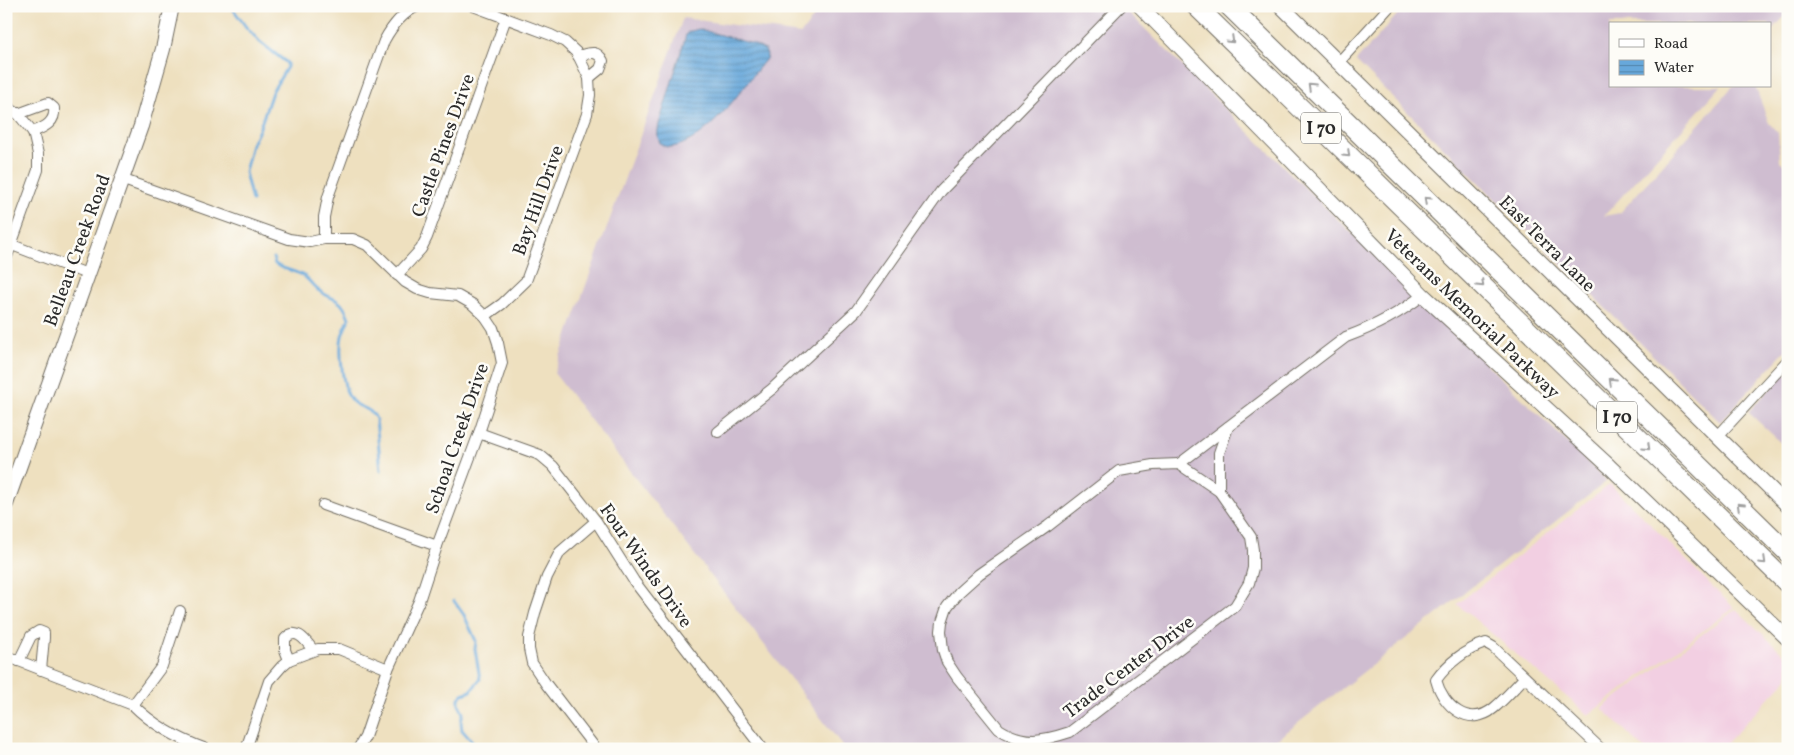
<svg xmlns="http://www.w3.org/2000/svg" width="1794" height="755" font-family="Vollkorn,serif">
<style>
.built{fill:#f2cfe2}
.industrial{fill:#cfbdd0}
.water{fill:url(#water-rules);stroke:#496a83}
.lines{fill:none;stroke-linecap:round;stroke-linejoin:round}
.stream{stroke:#67a8db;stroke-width:3}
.street-casing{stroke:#6f6a5f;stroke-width:12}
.secondary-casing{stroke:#6f6a5f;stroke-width:16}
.highway-casing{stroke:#6f6a5f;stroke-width:21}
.street{stroke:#fff;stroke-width:10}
.secondary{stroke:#fff;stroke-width:14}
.highway{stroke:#fff;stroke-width:19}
.oneway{stroke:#a0a0a0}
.labels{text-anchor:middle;stroke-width:5;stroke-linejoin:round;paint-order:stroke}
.shield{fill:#fdfcf7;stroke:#6a6a68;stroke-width:1}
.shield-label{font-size:18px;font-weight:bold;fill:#2b2b2b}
.street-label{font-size:19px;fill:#2b2b2b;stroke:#fdfcf7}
</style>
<defs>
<pattern id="water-rules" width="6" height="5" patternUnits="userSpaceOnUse" patternTransform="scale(1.25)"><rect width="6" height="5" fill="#67a8db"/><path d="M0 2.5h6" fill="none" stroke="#5589b2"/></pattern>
</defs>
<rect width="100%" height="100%" fill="#fdfcf7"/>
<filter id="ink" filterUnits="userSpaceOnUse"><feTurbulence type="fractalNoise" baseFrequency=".02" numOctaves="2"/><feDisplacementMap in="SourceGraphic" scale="10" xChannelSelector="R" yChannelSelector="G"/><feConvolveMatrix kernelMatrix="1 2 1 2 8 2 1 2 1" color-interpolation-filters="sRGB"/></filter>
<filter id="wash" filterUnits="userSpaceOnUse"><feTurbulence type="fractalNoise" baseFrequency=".0096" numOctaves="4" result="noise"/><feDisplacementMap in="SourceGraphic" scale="20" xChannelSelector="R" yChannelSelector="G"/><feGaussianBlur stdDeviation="1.12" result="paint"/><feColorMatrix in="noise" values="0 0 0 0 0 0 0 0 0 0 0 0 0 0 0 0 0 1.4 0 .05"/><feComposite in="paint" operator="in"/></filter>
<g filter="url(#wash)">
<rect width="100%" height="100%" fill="#eee0bf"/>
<g class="built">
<polygon points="1610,484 1734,608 1588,715 1457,604"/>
<polygon points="1736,609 1788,658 1788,678 1721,749 1644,749 1602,708"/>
</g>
<g class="industrial">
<polygon points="822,6 1122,6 1291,174 1607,481 1265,749 845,749 554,373 683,18 801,34"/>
<polygon points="1405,6 1788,6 1788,13 1770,32 1770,24 1610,24 1610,86 1721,86 1604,216 1620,213 1733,86 1755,86 1769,123 1778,133 1780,161 1788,168 1788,348 1720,422 1356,61"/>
<polygon points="1788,370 1788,449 1748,412"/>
</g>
<path class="water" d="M699,29L753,44L765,50L767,55L766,59C747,82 724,117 700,134C683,147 651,159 659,124L686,35L688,32Z"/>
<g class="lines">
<g class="stream">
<polyline points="231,6 246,27 260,42 287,63 287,67 272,92 259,130 252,144 245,172 252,201"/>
<path d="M273,258L275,264C284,270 296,271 304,276C309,280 313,286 318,290C334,302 340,295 349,318C347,324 344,330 342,336C339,349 342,391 352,401C360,409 371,407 376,419L381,470"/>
<polyline points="454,601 464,615 476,641 475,649 480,679 471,691 463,694 459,698 459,704 463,713 461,722 462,730 472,741 473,749"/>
</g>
</g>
</g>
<g filter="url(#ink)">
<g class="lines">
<defs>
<g id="street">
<polyline points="473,6 551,35 565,42 577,53 589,78 590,95 587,114 526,281 502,304 485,316"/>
<path d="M578,56C589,53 597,49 603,61L600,69L589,78"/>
<polyline points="1339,62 1390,6"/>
<polyline points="6,106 18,114 33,132 38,154 38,170 6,259"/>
<path d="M18,114L48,103L54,108C56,122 45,127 33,132"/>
<polyline points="121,179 289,239 310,242 324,239 353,239 367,245 405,282 417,289 430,293 458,296 472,304 485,316 493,328 498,343 502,363 479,433 437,546 419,601 388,669 365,737 358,749"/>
<path d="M324,239V217L328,197L384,41C392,26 402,13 418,6"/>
<polyline points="7,243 87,274"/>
<polyline points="397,275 421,249 427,237 506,18"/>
<polyline points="718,432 772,389 856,311 941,191 1121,6"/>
<polyline points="479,433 540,455 553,466 596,521 634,581 763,749"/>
<polyline points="1717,437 1788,360"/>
<path d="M1179,464L1219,491L1251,537L1253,550V568L1249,583L1235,606L1070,732C1043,741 1024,745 999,729L957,677L947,662L943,650L941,631L942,622L947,607L959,592L979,574L1048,526L1119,471L1153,465Z"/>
<path d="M1179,464L1346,337C1376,326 1399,314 1423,295"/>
<polyline points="1219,491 1219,453 1228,427"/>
<polyline points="323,505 437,546"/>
<polyline points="596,521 560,552 547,577 535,613 529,637 529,649 532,663 546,684 596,749"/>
<path d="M6,656L133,705C154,726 179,739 206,749"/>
<path d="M289,660L285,650V639C296,626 306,641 313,650"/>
<polyline points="19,661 31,636 39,631 44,633 44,638 41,670"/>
<path d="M1525,677C1515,687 1505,699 1494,708C1469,729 1443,706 1436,680C1448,663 1466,649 1486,643L1493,647L1601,749"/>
<polyline points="133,705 162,666 180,611"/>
<polyline points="246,749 269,681 282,666 289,660 318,649 339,649 388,669"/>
</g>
<g id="secondary">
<polyline points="1140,6 1423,295 1609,466 1788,639"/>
<polyline points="1281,6 1788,506"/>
<polyline points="6,504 141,126 163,49 172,6"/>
</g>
<g id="highway">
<polyline points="1196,6 1788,584"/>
<polyline points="1229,6 1788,553"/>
</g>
</defs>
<use href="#street" class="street-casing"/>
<use href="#secondary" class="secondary-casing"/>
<use href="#highway" class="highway-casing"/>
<use href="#street" class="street"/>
<use href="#secondary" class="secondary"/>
<use href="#highway" class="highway"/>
</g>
<defs><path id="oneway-chevron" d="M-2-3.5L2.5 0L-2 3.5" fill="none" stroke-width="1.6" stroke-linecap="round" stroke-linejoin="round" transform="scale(1.25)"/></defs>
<g class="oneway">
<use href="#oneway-chevron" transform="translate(1231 40) rotate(44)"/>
<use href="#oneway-chevron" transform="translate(1311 86) rotate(-136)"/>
<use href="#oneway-chevron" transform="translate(1347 154) rotate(44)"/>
<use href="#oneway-chevron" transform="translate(1427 200) rotate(-136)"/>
<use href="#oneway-chevron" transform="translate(1481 284) rotate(44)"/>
<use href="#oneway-chevron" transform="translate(1612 381) rotate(-136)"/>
<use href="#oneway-chevron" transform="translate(1647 447) rotate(44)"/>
<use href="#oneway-chevron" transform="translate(1740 506) rotate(-136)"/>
<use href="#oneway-chevron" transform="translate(1763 561) rotate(44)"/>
</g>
</g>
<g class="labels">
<g class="shield">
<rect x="1301" y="112.5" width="40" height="31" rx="4"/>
<rect x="1597" y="401.5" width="40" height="31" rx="4"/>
</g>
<g class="shield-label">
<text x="1321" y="134">I 70</text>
<text x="1617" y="423">I 70</text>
</g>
<g class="street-label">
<text transform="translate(442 145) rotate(-70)" y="7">Castle Pines Drive</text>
<text transform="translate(537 200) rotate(-70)" y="7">Bay Hill Drive</text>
<text transform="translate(1548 243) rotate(45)" y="7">East Terra Lane</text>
<text transform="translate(76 250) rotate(-70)" y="7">Belleau Creek Road</text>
<text transform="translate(1473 313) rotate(44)" y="7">Veterans Memorial Parkway</text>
<text transform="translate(456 438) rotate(-71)" y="7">Schoal Creek Drive</text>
<text transform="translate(647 565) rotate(55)" y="7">Four Winds Drive</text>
<text transform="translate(1128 666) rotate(-37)" y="7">Trade Center Drive</text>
</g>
</g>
<rect width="1794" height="755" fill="none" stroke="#fdfcf7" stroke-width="25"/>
<rect x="1609" y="22" width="162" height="65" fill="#fdfcf7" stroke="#a9a8a5"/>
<rect x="1619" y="39" width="25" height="8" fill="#ffffff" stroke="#a9a8a5"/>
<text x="1654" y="48" font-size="15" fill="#2b2b2b">Road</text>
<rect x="1619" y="60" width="25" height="15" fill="url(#water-rules)" stroke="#a9a8a5"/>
<text x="1654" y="72" font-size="15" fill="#2b2b2b">Water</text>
</svg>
